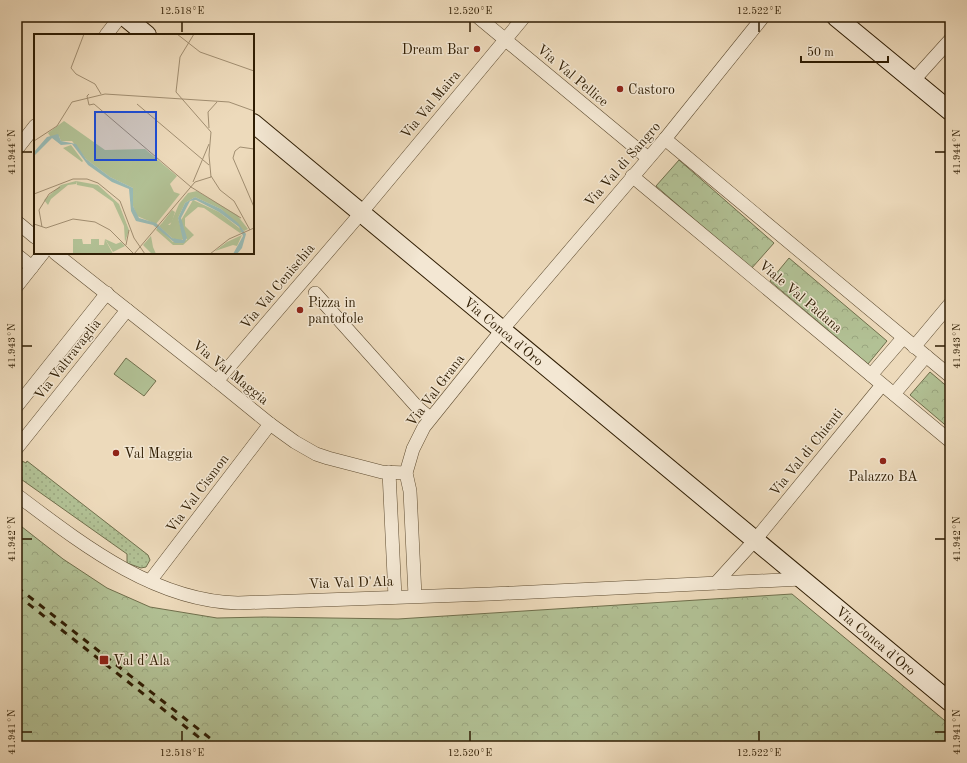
<svg xmlns="http://www.w3.org/2000/svg" width="967" height="763" font-family="'Old Standard TT',serif">
<style>
.grass{fill:url(#grass-dots);stroke:#706f4c}
.park{fill:url(#park-crowns);stroke:#706f4c}
.pitch{fill:#b2c195;stroke:#706f4c}
.lines{fill:none;stroke-linecap:round;stroke-linejoin:round}
.street-casing{stroke:#5e4c31;stroke-width:14}
.secondary-casing{stroke:#2f1d03;stroke-width:20}
.street{stroke:#f3e7d3;stroke-width:13}
.secondary{stroke:#f3e7d3;stroke-width:18}
.rail{stroke:#2f1d03;stroke-width:3;stroke-dasharray:7 7;stroke-linecap:butt}
.ticks{fill:none;stroke:#2f1d03;stroke-width:1.5}
.poi-dot{fill:#8f2418;stroke:#f3e7d3;stroke-width:1.5}
.labels{text-anchor:middle;stroke-width:3;stroke-linejoin:round;paint-order:stroke}
.poi-label{font-size:14px;fill:#2f1d03;stroke:#f3e7d3;text-anchor:start}
.street-label{font-size:14px;fill:#2f1d03;stroke:#f3e7d3}
.inset-road{fill:none;stroke:#a18e71;stroke-width:1}
.view{fill:#1d4ed8;fill-opacity:0.15;stroke:#1d4ed8;stroke-width:2}
.inset-edge{fill:none;stroke:#2f1d03;stroke-width:2}
.neatline{fill:none;stroke:#2f1d03;stroke-width:1.5}
.ticks-label{font-size:10px;text-anchor:middle;fill:#2f1d03}
</style>
<defs>
<pattern id="grass-dots" width="8" height="8" patternUnits="userSpaceOnUse"><rect width="8" height="8" fill="#b2c195"/><path d="M2 2h.1M6 6h.1" fill="none" stroke="#99a57f" stroke-width="1.8" stroke-linecap="round"/></pattern>
<pattern id="park-crowns" width="20" height="18" patternUnits="userSpaceOnUse"><rect width="20" height="18" fill="#b2c195"/><path d="M2 6a3 3 0 1 1 6 0M12 15a3 3 0 1 1 6 0" fill="none" stroke="#99a57f"/></pattern>
</defs>
<rect width="100%" height="100%" fill="#eddabb"/>
<filter id="stains"><feTurbulence type="fractalNoise" baseFrequency=".005" numOctaves="4"/><feColorMatrix values="0 0 0 0 .2 0 0 0 0 .09 0 0 0 0 .02 0 0 0 .5 -.17"/></filter>
<radialGradient id="worn" r=".72"><stop offset=".6" stop-color="#630" stop-opacity="0"/><stop offset="1" stop-color="#630" stop-opacity=".3"/></radialGradient>
<polygon class="grass" points="20,460 26,463 27,461 148,555 150,560 146,567 141,568 127,563 127,554 18,477 17,479 17,464"/>
<g class="park">
<polygon points="679,160 774,243 751,269 656,186"/>
<polygon points="789,258 887,341 868,364 770,281"/>
<polygon points="930,372 950,389 950,429 910,395"/>
<polygon points="17,523 63,559 107,588 150,607 217,618 264,617 398,619 792,594 950,725 950,746 17,746"/>
</g>
<polygon class="pitch" points="126,358 156,381 144,396 114,374"/>
<g class="lines">
<defs>
<g id="street">
<polyline points="478,17 648,158"/>
<polyline points="106,35 120,17"/>
<polyline points="913,81 950,40"/>
<polyline points="665,139 950,376"/>
<polyline points="17,149 35,126"/>
<polyline points="632,176 950,441"/>
<polyline points="17,222 35,237"/>
<polyline points="55,253 217,381 270,424 295,442 316,454 328,458 382,472 406,473"/>
<polyline points="17,255 32,267"/>
<polyline points="17,286 43,253"/>
<polyline points="315,293 418,408 430,418"/>
<polyline points="914,347 950,304"/>
<polyline points="871,375 903,338"/>
<polyline points="217,381 361,213 524,17"/>
<polyline points="894,394 926,356"/>
<polyline points="17,406 107,293"/>
<polyline points="17,448 127,310"/>
<polyline points="389,472 395,597"/>
<path d="M17,495C82,544 154,601 238,603L490,594L802,579"/>
<polyline points="150,581 270,424"/>
<polyline points="716,583 755,540 882,385"/>
<polyline points="415,596 410,491 406,473 413,449 424,427 502,330 665,139 763,17"/>
</g>
<g id="secondary">
<polyline points="125,17 147,35"/>
<polyline points="836,17 950,111"/>
<path id="s1" d="M253,123L950,702"/>
</g>
</defs>
<use href="#street" class="street-casing"/>
<use href="#secondary" class="secondary-casing"/>
<use href="#street" class="street"/>
<use href="#secondary" class="secondary"/>
<g class="rail">
<polyline points="17,587 220,746"/>
<polyline points="17,595 210,746"/>
</g>
</g>
<path class="ticks" d="M182,22V32M470,22V32M759,22V32M22,152H32M935,152H945M22,346H32M935,346H945M22,539H32M935,539H945M182,731V741M470,731V741M759,731V741M22,732H32M935,732H945"/>
<g class="poi-dot">
<circle cx="477" cy="49" r="4"/>
<circle cx="620" cy="89" r="4"/>
<circle cx="300" cy="310" r="4"/>
<circle cx="116" cy="453" r="4"/>
<circle cx="883" cy="461" r="4"/>
<rect x="99" y="655" width="10" height="10" rx="2"/>
</g>
<g class="labels">
<g class="poi-label">
<text x="469" y="54" text-anchor="end">Dream Bar</text>
<text x="628" y="94">Castoro</text>
<text x="308" y="307">Pizza in<tspan x="308" dy="16">pantofole</tspan></text>
<text x="124" y="458">Val Maggia</text>
<text x="883" y="481" text-anchor="middle">Palazzo BA</text>
<text x="113" y="665">Val d’Ala</text>
</g>
<g class="street-label">
<text transform="translate(573 75) rotate(40)" y="5">Via Val Pellice</text>
<text transform="translate(430 104) rotate(-50)" y="5">Via Val Maira</text>
<text transform="translate(622 164) rotate(-49)" y="5">Via Val di Sangro</text>
<text transform="translate(277 286) rotate(-50)" y="5">Via Val Cenischia</text>
<text transform="translate(801 296) rotate(40)" y="5">Viale Val Padana</text>
<text dy="5" stroke="none"><textPath href="#s1" startOffset="326">Via Conca d'Oro</textPath></text>
<text transform="translate(67 359) rotate(-52)" y="5">Via Valtravaglia</text>
<text transform="translate(231 372) rotate(39)" y="5">Via Val Maggia</text>
<text transform="translate(435 390) rotate(-53)" y="5">Via Val Grana</text>
<text transform="translate(806 452) rotate(-51)" y="5">Via Val di Chienti</text>
<text transform="translate(197 493) rotate(-53)" y="5">Via Val Cismon</text>
<text transform="translate(351 582) rotate(-2)" y="5">Via Val D'Ala</text>
<text dy="5" stroke="none"><textPath href="#s1" startOffset="810">Via Conca d'Oro</textPath></text>
</g>
</g>
<g transform="translate(34 34)">
<rect width="220" height="220" fill="#eddabb"/>
<path d="M42,147V150L34,151L17,165L14,171L10,166L27,151ZM163,157L203,181L214,195L210,197L187,175L161,163L151,169L144,184L150,205L145,207L138,204L125,192L128,189L136,191L145,170L154,159ZM159,166L185,178L209,197L206,199L170,174L164,173L151,184V192L160,201L149,211H139L122,196L124,193L139,208L153,206L146,188ZM208,201L203,212L199,211L181,217L193,208ZM71,205L82,210L87,208L91,212L79,218Z" fill="#b2c195"/>
<path d="M30,87L71,116L111,115L143,142L136,150L140,158L146,160L122,190L103,182L99,172V154L76,143L52,125L38,107H27L25,102H16L14,99ZM42,147L64,151L85,170L95,196L91,208L90,192L79,168L59,154L43,151ZM138,176L141,178L138,188L132,192L128,189ZM117,202L119,213L122,220H118L109,211ZM39,205H48L49,210H57V205H65V211H70L71,205L79,220H39Z" fill="#b2c195"/>
<path d="M37,111L49,127L48,128L29,114ZM104,156L109,157L113,167L114,175L108,178L103,170Z" fill="#b2c195"/>
<path d="M24,100L27,107L42,110L52,125L76,143L99,154V172L105,184L122,189L138,204L149,206L144,184L151,169L161,163L187,175L204,189L212,200L208,214L203,220H199L209,202L205,193L185,178L162,166L156,167L147,184L153,204L150,209H141L119,191L102,187L97,177L95,155L78,148L54,131L38,110L27,111L18,104L0,122V118L13,103Z" fill="#99bab4"/>
<path class="inset-road" d="M50,0L37,34L42,40L61,50L67,60M143,0L166,18L220,37M55,60L53,62L55,71L60,70M60,70L157,153L207,184M103,70L175,131M175,94L174,78L183,68M0,107L23,92L38,68L71,60L195,68L220,77M220,115L206,113L201,117L199,124L220,173M177,142L186,156L200,167L216,196M159,148L175,110M0,160L39,145H53L64,149L86,167L100,204L111,220M15,160L26,153M0,190L12,194L39,185L61,188L76,196L100,220M8,193L5,176L15,160M92,211L95,196M100,220L161,148L177,143L175,121L177,98L142,58L146,23L160,0M176,220L195,205L220,194"/>
<path class="view" d="M61,78H122V126H61Z"/>
<rect width="220" height="220" class="inset-edge"/>
</g>
<rect width="967" height="763" fill="none" stroke="#eddabb" stroke-width="44"/>
<path d="M801 56v6h87v-6" fill="none" stroke="#2f1d03" stroke-width="2"/>
<text x="807" y="56" font-size="12" fill="#2f1d03" stroke="#f3e7d3" stroke-width="3" paint-order="stroke">50 m</text>
<rect x="22" y="22" width="923" height="719" class="neatline"/>
<g class="ticks-label">
<text x="182" y="14">12.518°E</text>
<text x="470" y="14">12.520°E</text>
<text x="759" y="14">12.522°E</text>
<text transform="translate(11 152) rotate(-90)" y="4">41.944°N</text>
<text transform="translate(956 152) rotate(-90)" y="4">41.944°N</text>
<text transform="translate(11 346) rotate(-90)" y="4">41.943°N</text>
<text transform="translate(956 346) rotate(-90)" y="4">41.943°N</text>
<text transform="translate(11 539) rotate(-90)" y="4">41.942°N</text>
<text transform="translate(956 539) rotate(-90)" y="4">41.942°N</text>
<text transform="translate(11 732) rotate(-90)" y="4">41.941°N</text>
<text transform="translate(956 732) rotate(-90)" y="4">41.941°N</text>
<text x="182" y="756">12.518°E</text>
<text x="470" y="756">12.520°E</text>
<text x="759" y="756">12.522°E</text>
</g>
<rect width="100%" height="100%" filter="url(#stains)"/>
<rect width="100%" height="100%" fill="url(#worn)"/>
</svg>
